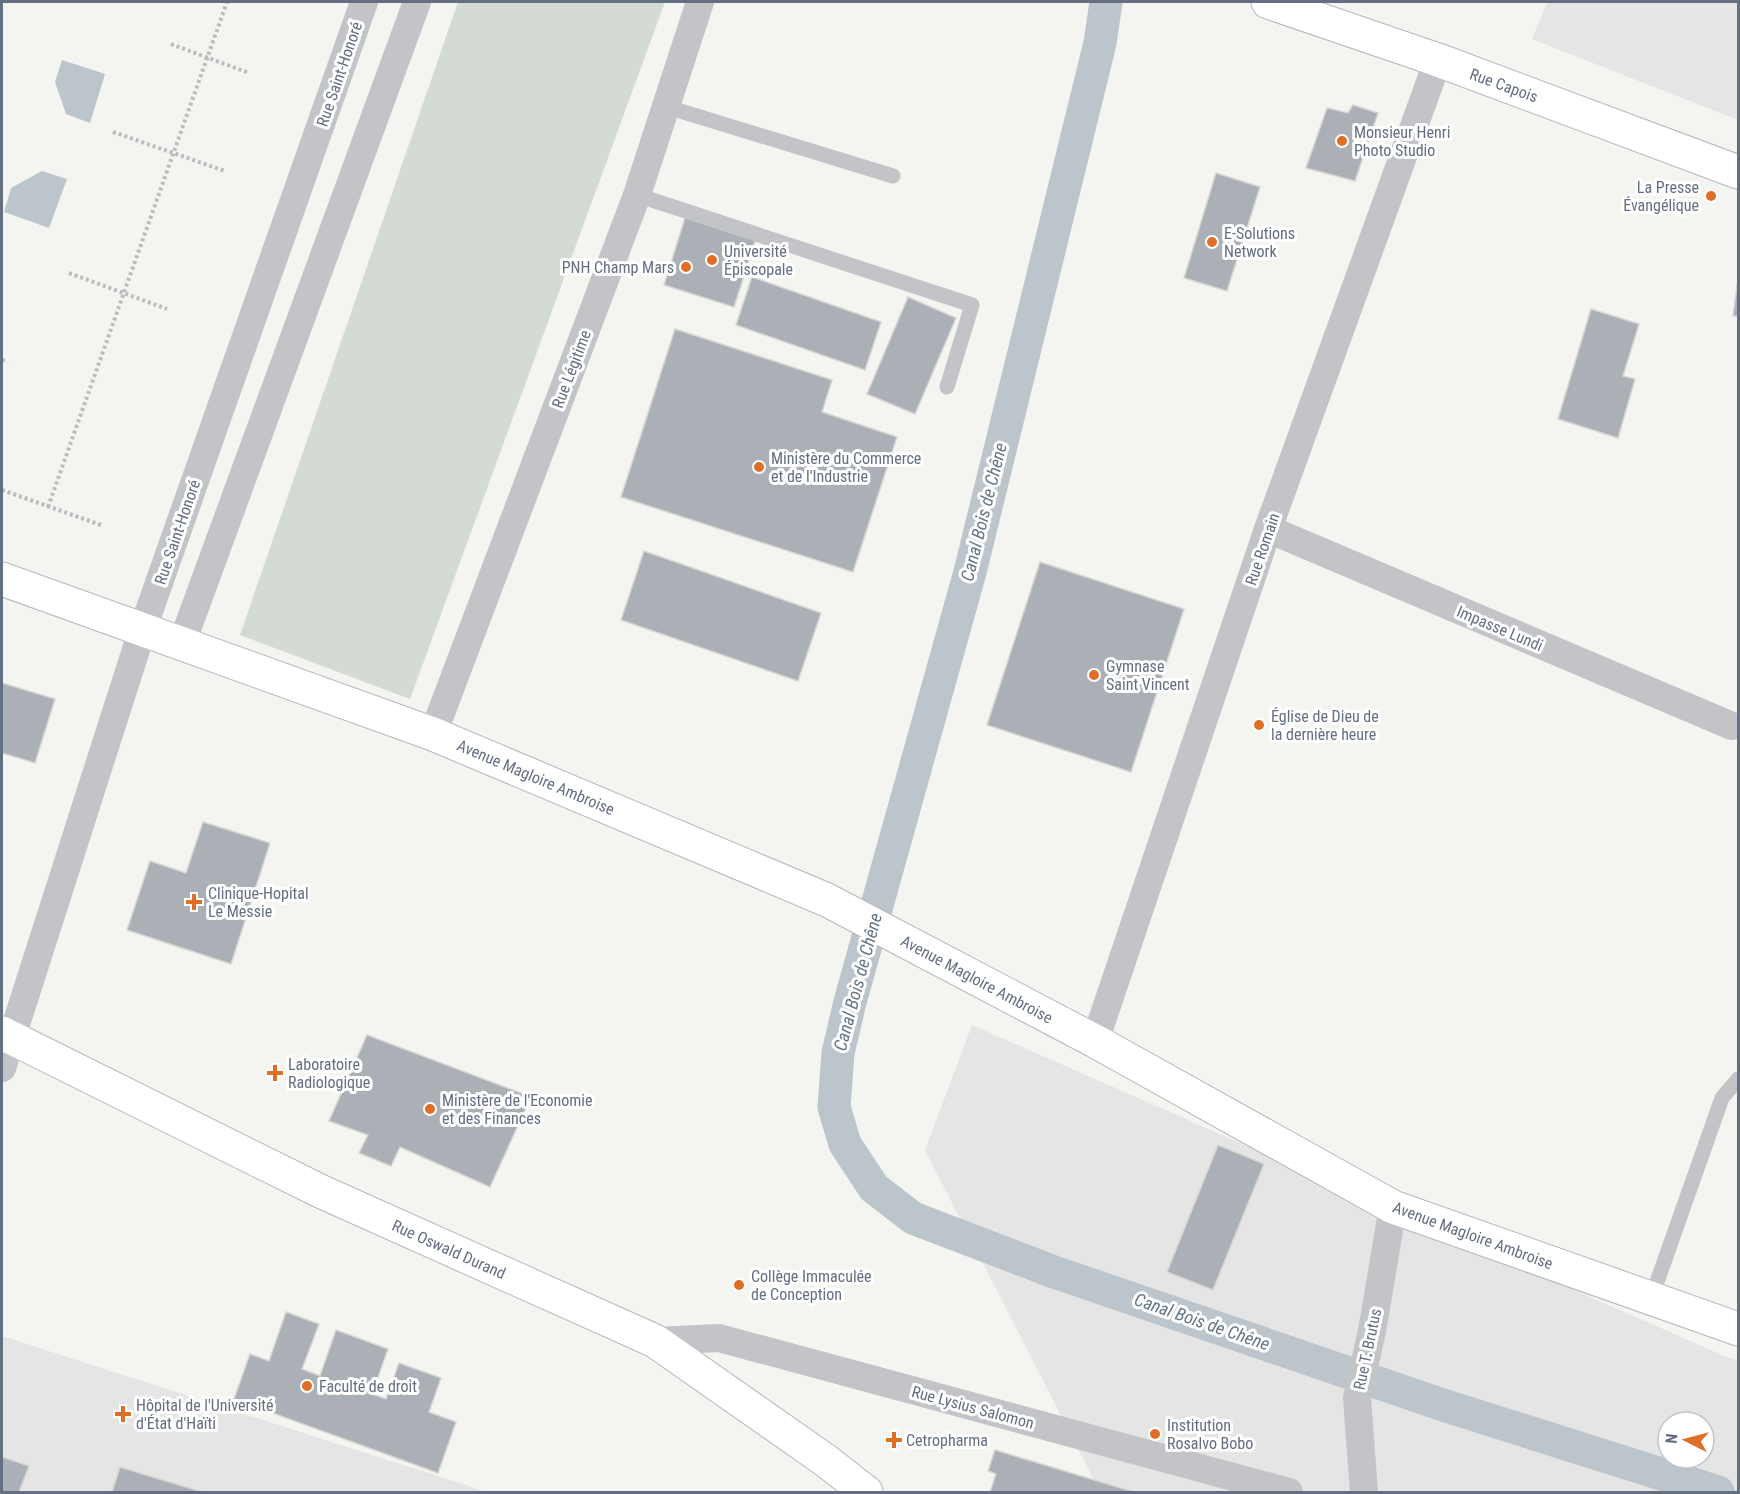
<svg xmlns="http://www.w3.org/2000/svg" width="1740" height="1494" font-family="'Roboto Condensed',sans-serif">
<style>
.built{fill:#e4e5e4;fill-rule:evenodd}
.green{fill:#d4dbd2}
.water{fill:#bdc5cc}
.lines{fill:none;stroke-linecap:round;stroke-linejoin:round}
.canal{stroke:#bdc5cc;stroke-width:33}
.building{fill:#aab0b6;stroke:#d5d5d3;stroke-width:1.5}
.secondary-casing{stroke:#b4b7bc;stroke-width:35}
.path{stroke:#bbbcbf;stroke-width:4;stroke-dasharray:3 3;stroke-linecap:butt}
.lane{stroke:#c2c4c8;stroke-width:15}
.street{stroke:#c2c4c8;stroke-width:28}
.secondary{stroke:#fff;stroke-width:33}
.poi-dot{fill:#df6e26;stroke:#fff;stroke-width:2}
.labels{text-anchor:middle;stroke-width:6;stroke-linejoin:round;paint-order:stroke}
.street-label{font-size:16px;fill:#646f81;stroke:#fff}
.poi-label{font-size:16px;fill:#646f81;stroke:#fff;text-anchor:start}
.water-label{font-size:18px;font-style:italic;fill:#647785;stroke:#fff}
</style>
<rect width="100%" height="100%" fill="#f4f4f0"/>
<g class="built">
<polygon points="1547,2 1738,2 1738,120 1532,39"/>
<path d="M972,1025L1722,1355L1738,1361V1492H1100L925,1150ZM1668,1422H1704V1458H1668Z"/>
<polygon points="2,1336 487,1492 2,1492"/>
</g>
<polygon class="green" points="458,2 665,2 410,699 240,635"/>
<g class="water">
<polygon points="62,60 105,74 90,123 66,114 55,82"/>
<polygon points="42,171 67,179 49,228 4,212 11,188"/>
</g>
<g class="lines">
<polyline class="canal" points="1106,2 1100,43 970,572 850,1002 838,1053 834,1107 845,1144 874,1188 913,1218 1054,1272 1443,1405 1718,1492"/>
</g>
<g class="building">
<polygon points="1353,105 1378,113 1355,181 1306,168 1327,108 1348,113"/>
<polygon points="1216,173 1260,187 1227,291 1184,278"/>
<polygon points="686,215 756,238 734,307 664,285"/>
<polygon points="752,277 881,322 865,370 736,325"/>
<polygon points="1738,278 1738,316 1733,316"/>
<polygon points="908,297 956,318 915,414 867,394"/>
<polygon points="1591,309 1639,324 1623,376 1635,379 1618,438 1558,419"/>
<polygon points="675,329 832,380 822,412 897,437 853,572 621,497"/>
<polygon points="644,551 821,613 798,681 621,620"/>
<polygon points="1040,562 1184,609 1131,772 987,725"/>
<polygon points="2,683 55,699 35,763 2,753"/>
<polygon points="203,822 270,843 231,964 127,930 150,861 186,873"/>
<polygon points="367,1035 531,1097 490,1187 400,1147 391,1166 359,1153 368,1135 329,1121"/>
<polygon points="1218,1145 1264,1164 1213,1290 1167,1272"/>
<polygon points="286,1312 319,1324 302,1369 320,1376 336,1330 388,1349 372,1394 386,1399 399,1363 441,1378 429,1412 456,1422 438,1473 234,1399 250,1354 269,1361"/>
<polygon points="995,1450 1134,1492 990,1492 996,1474 988,1471"/>
<polygon points="2,1457 29,1466 19,1492 2,1492"/>
<polygon points="120,1467 202,1492 112,1492"/>
</g>
<g class="lines">
<defs>
<g id="secondary">
<polyline points="1268,2 1438,60 1738,172"/>
<polyline points="2,579 433,734 827,900 1095,1041 1393,1207 1738,1329"/>
<polyline points="2,1033 320,1191 655,1341 825,1460 866,1492"/>
</g>
</defs>
<use href="#secondary" class="secondary-casing"/>
<g class="path">
<polyline points="171,44 249,73"/>
<polyline points="113,132 225,171"/>
<polyline points="69,273 167,309"/>
<polyline points="2,360 8,362"/>
<polyline points="2,490 101,525"/>
<polyline points="48,507 227,2"/>
</g>
<g class="lane">
<polyline points="664,106 893,176"/>
<polyline points="637,195 972,305 947,387"/>
<polyline points="1651,1299 1722,1098 1738,1079"/>
</g>
<g class="street">
<polyline points="1268,529 1732,726"/>
<polyline points="182,643 417,2"/>
<polyline points="433,734 637,195 700,2"/>
<polyline points="1095,1041 1268,529 1438,60"/>
<polyline points="2,1068 142,631 364,2"/>
<polyline points="655,1341 719,1338 1289,1492"/>
<polyline points="1364,1492 1357,1398 1372,1331 1393,1207"/>
</g>
<use href="#secondary" class="secondary"/>
</g>
<g class="poi-dot">
<circle cx="1342" cy="141" r="6"/>
<circle cx="1711" cy="196" r="6"/>
<circle cx="1212" cy="242" r="6"/>
<circle cx="712" cy="260" r="6"/>
<circle cx="686" cy="267" r="6"/>
<circle cx="759" cy="467" r="6"/>
<circle cx="1094" cy="675" r="6"/>
<circle cx="1259" cy="725" r="6"/>
<path d="M191 893h6v6h6v6h-6v6h-6v-6h-6v-6h6z"/>
<path d="M272 1064h6v6h6v6h-6v6h-6v-6h-6v-6h6z"/>
<circle cx="430" cy="1109" r="6"/>
<circle cx="739" cy="1285" r="6"/>
<circle cx="307" cy="1386" r="6"/>
<path d="M120 1405h6v6h6v6h-6v6h-6v-6h-6v-6h6z"/>
<circle cx="1155" cy="1434" r="6"/>
<path d="M891 1431h6v6h6v6h-6v6h-6v-6h-6v-6h6z"/>
</g>
<g class="labels">
<g class="street-label">
<text transform="translate(339 74) rotate(-71)" y="6">Rue Saint-Honoré</text>
<text transform="translate(1504 85) rotate(20)" y="6">Rue Capois</text>
<text transform="translate(571 369) rotate(-69)" y="6">Rue Légitime</text>
<text transform="translate(177 532) rotate(-71)" y="6">Rue Saint-Honoré</text>
<text transform="translate(1262 549) rotate(-71)" y="6">Rue Romain</text>
<text transform="translate(1500 628) rotate(23)" y="6">Impasse Lundi</text>
<text transform="translate(536 777) rotate(23)" y="6">Avenue Magloire Ambroise</text>
<text transform="translate(977 979) rotate(28)" y="6">Avenue Magloire Ambroise</text>
<text transform="translate(1473 1235) rotate(20)" y="6">Avenue Magloire Ambroise</text>
<text transform="translate(449 1249) rotate(24)" y="6">Rue Oswald Durand</text>
<text transform="translate(1367 1349) rotate(-78)" y="6">Rue T. Brutus</text>
<text transform="translate(973 1407) rotate(15)" y="6">Rue Lysius Salomon</text>
</g>
<g class="poi-label">
<text x="1354" y="138">Monsieur Henri<tspan x="1354" dy="18">Photo Studio</tspan></text>
<text x="1699" y="193" text-anchor="end">La Presse<tspan x="1699" dy="18">Évangélique</tspan></text>
<text x="1224" y="239">E-Solutions<tspan x="1224" dy="18">Network</tspan></text>
<text x="724" y="257">Université<tspan x="724" dy="18">Épiscopale</tspan></text>
<text x="674" y="273" text-anchor="end">PNH Champ Mars</text>
<text x="771" y="464">Ministère du Commerce<tspan x="771" dy="18">et de l'Industrie</tspan></text>
<text x="1106" y="672">Gymnase<tspan x="1106" dy="18">Saint Vincent</tspan></text>
<text x="1271" y="722">Église de Dieu de<tspan x="1271" dy="18">la dernière heure</tspan></text>
<text x="208" y="899">Clinique-Hopital<tspan x="208" dy="18">Le Messie</tspan></text>
<text x="288" y="1070">Laboratoire<tspan x="288" dy="18">Radiologique</tspan></text>
<text x="442" y="1106">Ministère de l'Economie<tspan x="442" dy="18">et des Finances</tspan></text>
<text x="751" y="1282">Collège Immaculée<tspan x="751" dy="18">de Conception</tspan></text>
<text x="319" y="1392">Faculté de droit</text>
<text x="136" y="1411">Hôpital de l'Université<tspan x="136" dy="18">d'État d'Haïti</tspan></text>
<text x="1167" y="1431">Institution<tspan x="1167" dy="18">Rosalvo Bobo</tspan></text>
<text x="906" y="1446">Cetropharma</text>
</g>
<g class="water-label">
<text transform="translate(984 512) rotate(-76)" y="6">Canal Bois de Chêne</text>
<text transform="translate(858 982) rotate(-75)" y="6">Canal Bois de Chêne</text>
<text transform="translate(1202 1322) rotate(19)" y="6">Canal Bois de Chêne</text>
</g>
</g>
<rect width="1740" height="1494" fill="none" stroke="#646f81" stroke-width="6"/>
<g transform="translate(1686 1440) rotate(276)"><circle r="28" fill="#ffffff" stroke="#c1c5cd" stroke-width="1.5"/>
<path d="M0-4.5L10 22L0 15L-10 22Z" fill="#df6e26"/>
<text y="-9" font-size="16" font-weight="bold" text-anchor="middle" fill="#646f81">N</text>
</g>
</svg>
